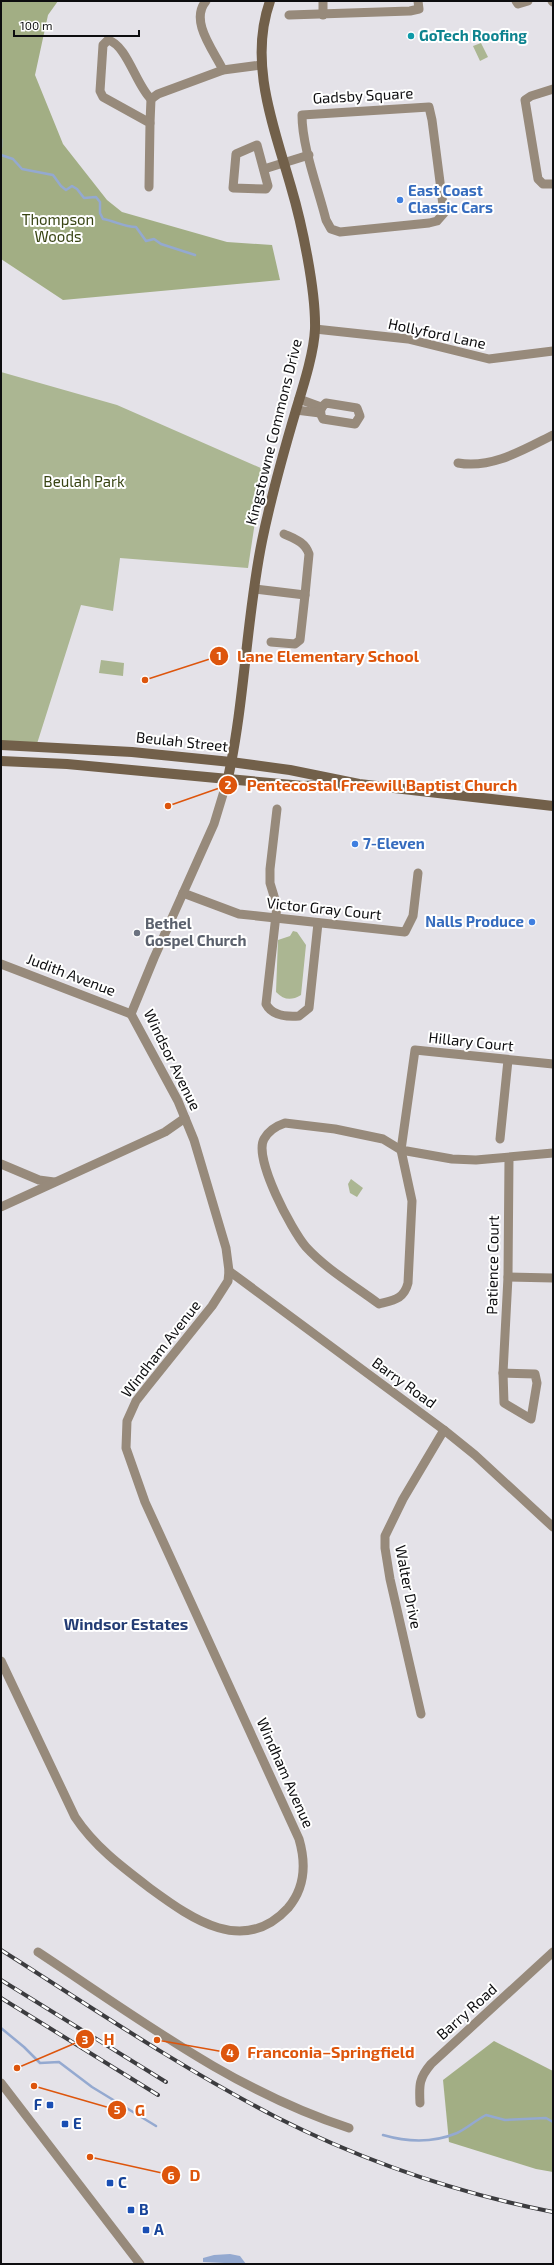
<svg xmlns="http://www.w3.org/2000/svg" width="554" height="2265" font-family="'Exo 2',sans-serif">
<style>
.green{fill:#abb692}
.forest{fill:#a2ae84}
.water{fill:#94a9d0}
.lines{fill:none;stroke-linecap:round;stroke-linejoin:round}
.stream{stroke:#94a9d0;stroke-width:2.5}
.street{stroke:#978a7b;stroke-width:9}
.secondary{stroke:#72604a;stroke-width:10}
.rail-casing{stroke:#3c3c3f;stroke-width:4}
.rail{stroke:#fff;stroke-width:2.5;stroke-dasharray:8;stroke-linecap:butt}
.culture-dot{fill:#0f9aa8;stroke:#fff;stroke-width:1.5}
.shop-dot{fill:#3f7fe0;stroke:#fff;stroke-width:1.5}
.worship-dot{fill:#6b7280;stroke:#fff;stroke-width:1.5}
.transit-dot{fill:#1a4fb4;stroke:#fff;stroke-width:1.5}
.labels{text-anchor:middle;stroke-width:4;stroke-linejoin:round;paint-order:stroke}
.culture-label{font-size:15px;font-weight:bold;fill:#0d838f;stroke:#fff;text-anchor:start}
.street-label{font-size:15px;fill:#0d0d0f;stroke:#fff}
.shop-label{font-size:15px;font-weight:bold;fill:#366cbe;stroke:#fff;text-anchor:start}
.park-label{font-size:15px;fill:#384413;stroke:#fff}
.worship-label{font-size:15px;font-weight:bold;fill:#5b616d;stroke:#fff;text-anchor:start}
.transit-label{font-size:15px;font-weight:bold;fill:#164399;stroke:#fff;text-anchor:start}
.neighbourhood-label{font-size:16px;font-weight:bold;fill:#233c74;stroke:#fff}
.leader{fill:none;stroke:#dd550c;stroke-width:1.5}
.callout-dot{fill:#dd550c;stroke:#fff;stroke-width:1.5}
.mark-label{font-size:12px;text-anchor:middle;font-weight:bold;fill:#fff}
.callout-label{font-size:16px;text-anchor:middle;font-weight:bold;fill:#dd550c;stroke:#fff;stroke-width:4;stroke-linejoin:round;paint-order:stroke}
</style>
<rect width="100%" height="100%" fill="#e4e2e8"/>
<g class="green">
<polygon points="481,43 488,57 480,61 473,46"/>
<polygon points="1,372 117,405 263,469 248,568 120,558 113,611 81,605 35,750 1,746"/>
<polygon points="101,660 124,663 123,676 99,673"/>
<path d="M293,931L297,932L306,945L301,995C291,1001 284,1000 276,992L278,940L290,936Z"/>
<polygon points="351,1179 363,1188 357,1197 350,1193 348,1184"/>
</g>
<g class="forest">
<polygon points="1,1 58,1 48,15 35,75 63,144 107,200 122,212 227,242 272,245 280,280 63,300 1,259"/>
<polygon points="494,2041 553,2071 553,2172 536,2169 449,2142 443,2080"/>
</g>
<polygon class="water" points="230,2254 240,2256 246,2264 203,2262 203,2258 214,2255"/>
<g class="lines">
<g class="stream">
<polyline points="1,139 1,147"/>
<path d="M1,155L13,159L22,169L53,175L61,186L66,190L72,186L77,189L84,198L96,197L100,202V213L103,219C115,221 124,227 136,227L146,241L154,239L161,244L195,255"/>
<polyline points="1,2028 24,2047 40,2063 59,2062 92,2087 156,2126"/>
<path d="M383,2135C407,2142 433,2143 457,2133C466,2129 476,2120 486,2115L505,2120L546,2118L553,2122"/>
</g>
<g class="street">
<path d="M206,1C189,21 214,51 223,70"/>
<polyline points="323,1 323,15"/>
<polyline points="516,1 518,4 528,1"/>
<polyline points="552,1 553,2"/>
<polyline points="289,15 410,11 419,9 418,1"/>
<polyline points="553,89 531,96 525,100 538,179 543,184 553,184"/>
<path d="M429,107L432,120L444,213L437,221L429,223L340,232L331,229L326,220C318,188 302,147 302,115Z"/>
<polyline points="150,123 151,99"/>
<polygon points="257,145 268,186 266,189 233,188 236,154"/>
<polyline points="264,169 309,155"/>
<path d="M149,187L150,123L103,97L100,91L103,45L108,40C127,45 136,85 151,99L158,94L223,70L261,65"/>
<polyline points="315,329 408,339 489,359 553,351"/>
<polyline points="299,399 321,407"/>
<path d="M326,403L357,408L360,416L355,424L323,419C319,412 320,408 326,403Z"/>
<polyline points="296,410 320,413"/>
<path d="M458,463C492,469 523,450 553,435"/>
<path d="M284,534C295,539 305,542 309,554L305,595"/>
<polyline points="255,589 305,595 300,640 295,644 271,642"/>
<path d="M277,809L270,869V883L277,906L266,1004C272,1016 286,1017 299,1016L309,1008L318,923"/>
<polyline points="183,893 239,914 405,932 413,916 418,873"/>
<polyline points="1,964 131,1014"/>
<polyline points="553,1064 415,1050 401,1150 452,1159 476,1160 553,1153"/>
<path d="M285,1123L335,1129L383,1139L401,1150L412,1201L408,1283C404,1299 394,1300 379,1304C355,1286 326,1269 306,1247C292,1231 253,1158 264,1139C269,1130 276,1126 285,1123Z"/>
<polyline points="500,1139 508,1060"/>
<polyline points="1,1164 39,1180 54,1182"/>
<polyline points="1,1207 165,1132 185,1118"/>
<polyline points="229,1271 444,1430 475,1455 553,1527"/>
<polyline points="508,1277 553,1278"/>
<polyline points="503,1373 508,1277 509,1158"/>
<polygon points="503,1373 535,1374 537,1383 531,1419 504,1403"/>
<path d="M1,1661L75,1817C95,1847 122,1867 151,1889C192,1919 244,1956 288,1908C305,1888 306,1863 299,1839L145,1502L126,1448L127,1421L136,1401L147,1387L212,1306L228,1281L229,1271L226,1248L194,1140L178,1101L131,1014L154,958L214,824L228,778"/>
<polyline points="421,1714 390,1579 385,1548 385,1536 403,1499 444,1430"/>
<path d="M38,1952C138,2018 234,2091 349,2128"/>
<polyline points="1,2083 140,2264"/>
<path d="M420,2103C419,2085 419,2078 431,2064L553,1952"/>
</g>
<g class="secondary">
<polyline points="1,745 132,752 231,762 290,770 359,784 553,806"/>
<polyline points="1,761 67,764 303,786 342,784"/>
<path d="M228,778C245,700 246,620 262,541C271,497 283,454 296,410C303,387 314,353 315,329C316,291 302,224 291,187C274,127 248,63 270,1"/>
</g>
<defs>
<g id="rail">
<path d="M1,1950C91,2007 181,2068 276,2117C363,2161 457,2193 553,2212"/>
<polyline points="1,1980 166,2082"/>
<polyline points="1,1998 158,2095"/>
</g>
</defs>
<use href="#rail" class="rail-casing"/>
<use href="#rail" class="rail"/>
</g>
<circle class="culture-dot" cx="411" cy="36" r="4"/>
<g class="shop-dot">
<circle cx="400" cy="200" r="4"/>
<circle cx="355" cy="844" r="4"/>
<circle cx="532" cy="922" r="4"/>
</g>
<circle class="worship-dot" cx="137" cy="933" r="4"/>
<g class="transit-dot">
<rect x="46" y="2101" width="8" height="8" rx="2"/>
<rect x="61" y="2120" width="8" height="8" rx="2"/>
<rect x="106" y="2179" width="8" height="8" rx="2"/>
<rect x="127" y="2206" width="8" height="8" rx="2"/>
<rect x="142" y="2226" width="8" height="8" rx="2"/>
</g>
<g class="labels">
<g class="culture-label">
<text x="419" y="41">GoTech Roofing</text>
</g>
<g class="street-label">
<text transform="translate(363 96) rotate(-3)" y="5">Gadsby Square</text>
<text transform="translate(437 334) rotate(12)" y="5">Hollyford Lane</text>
<text transform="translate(274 432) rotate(-76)" y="5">Kingstowne Commons Drive</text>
<text transform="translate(182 742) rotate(6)" y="5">Beulah Street</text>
<text transform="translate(324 909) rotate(6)" y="5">Victor Gray Court</text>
<text transform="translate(71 975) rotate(21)" y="5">Judith Avenue</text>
<text transform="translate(471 1042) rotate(6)" y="5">Hillary Court</text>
<text transform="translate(172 1060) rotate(64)" y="5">Windsor Avenue</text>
<text transform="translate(493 1265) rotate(-89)" y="5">Patience Court</text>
<text transform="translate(161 1349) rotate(-52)" y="5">Windham Avenue</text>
<text transform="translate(404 1383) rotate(36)" y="5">Barry Road</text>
<text transform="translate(408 1587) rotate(79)" y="5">Walter Drive</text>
<text transform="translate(285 1773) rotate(66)" y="5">Windham Avenue</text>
<text transform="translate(467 2012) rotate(-42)" y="5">Barry Road</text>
</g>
<g class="shop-label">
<text x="408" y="196">East Coast<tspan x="408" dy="17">Classic Cars</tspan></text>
<text x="363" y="849">7-Eleven</text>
<text x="524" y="927" text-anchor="end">Nalls Produce</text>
</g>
<g class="park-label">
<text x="58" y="225">Thompson<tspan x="58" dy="17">Woods</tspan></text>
<text x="84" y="487">Beulah Park</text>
</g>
<g class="worship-label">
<text x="145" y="929">Bethel<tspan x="145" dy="17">Gospel Church</tspan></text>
</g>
<g class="transit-label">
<text x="42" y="2110" text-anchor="end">F</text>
<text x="73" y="2129">E</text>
<text x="118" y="2188">C</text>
<text x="139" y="2215">B</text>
<text x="154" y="2235">A</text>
</g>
<g class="neighbourhood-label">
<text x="126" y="1630">Windsor Estates</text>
</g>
</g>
<path class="leader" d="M145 680L219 656M168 806L228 785M17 2068L85 2039M157 2040L230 2053M34 2086L117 2110M90 2157L171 2175"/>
<g class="callout-dot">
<circle cx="145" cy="680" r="4"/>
<circle cx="168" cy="806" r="4"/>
<circle cx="17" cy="2068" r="4"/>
<circle cx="157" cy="2040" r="4"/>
<circle cx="34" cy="2086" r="4"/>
<circle cx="90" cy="2157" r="4"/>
<circle cx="219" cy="656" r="10"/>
<circle cx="228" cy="785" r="10"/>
<circle cx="85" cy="2039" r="10"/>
<circle cx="230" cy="2053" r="10"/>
<circle cx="117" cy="2110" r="10"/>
<circle cx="171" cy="2175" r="10"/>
</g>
<g class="mark-label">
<text x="219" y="660">1</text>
<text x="228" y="789">2</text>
<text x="85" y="2044">3</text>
<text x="230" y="2057">4</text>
<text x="117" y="2114">5</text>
<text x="171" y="2180">6</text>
</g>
<g class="callout-label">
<text x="328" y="662">Lane Elementary School</text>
<text x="382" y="791">Pentecostal Freewill Baptist Church</text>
<text x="109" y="2045">H</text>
<text x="331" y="2058">Franconia–Springfield</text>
<text x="140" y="2116">G</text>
<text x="195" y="2181">D</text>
</g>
<rect width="554" height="2265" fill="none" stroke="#0d0d0f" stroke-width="4"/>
<path d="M14 30v6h125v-6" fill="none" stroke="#0d0d0f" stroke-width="2"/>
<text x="20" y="30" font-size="12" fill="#0d0d0f" stroke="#ffffff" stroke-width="3" paint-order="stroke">100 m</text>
</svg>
